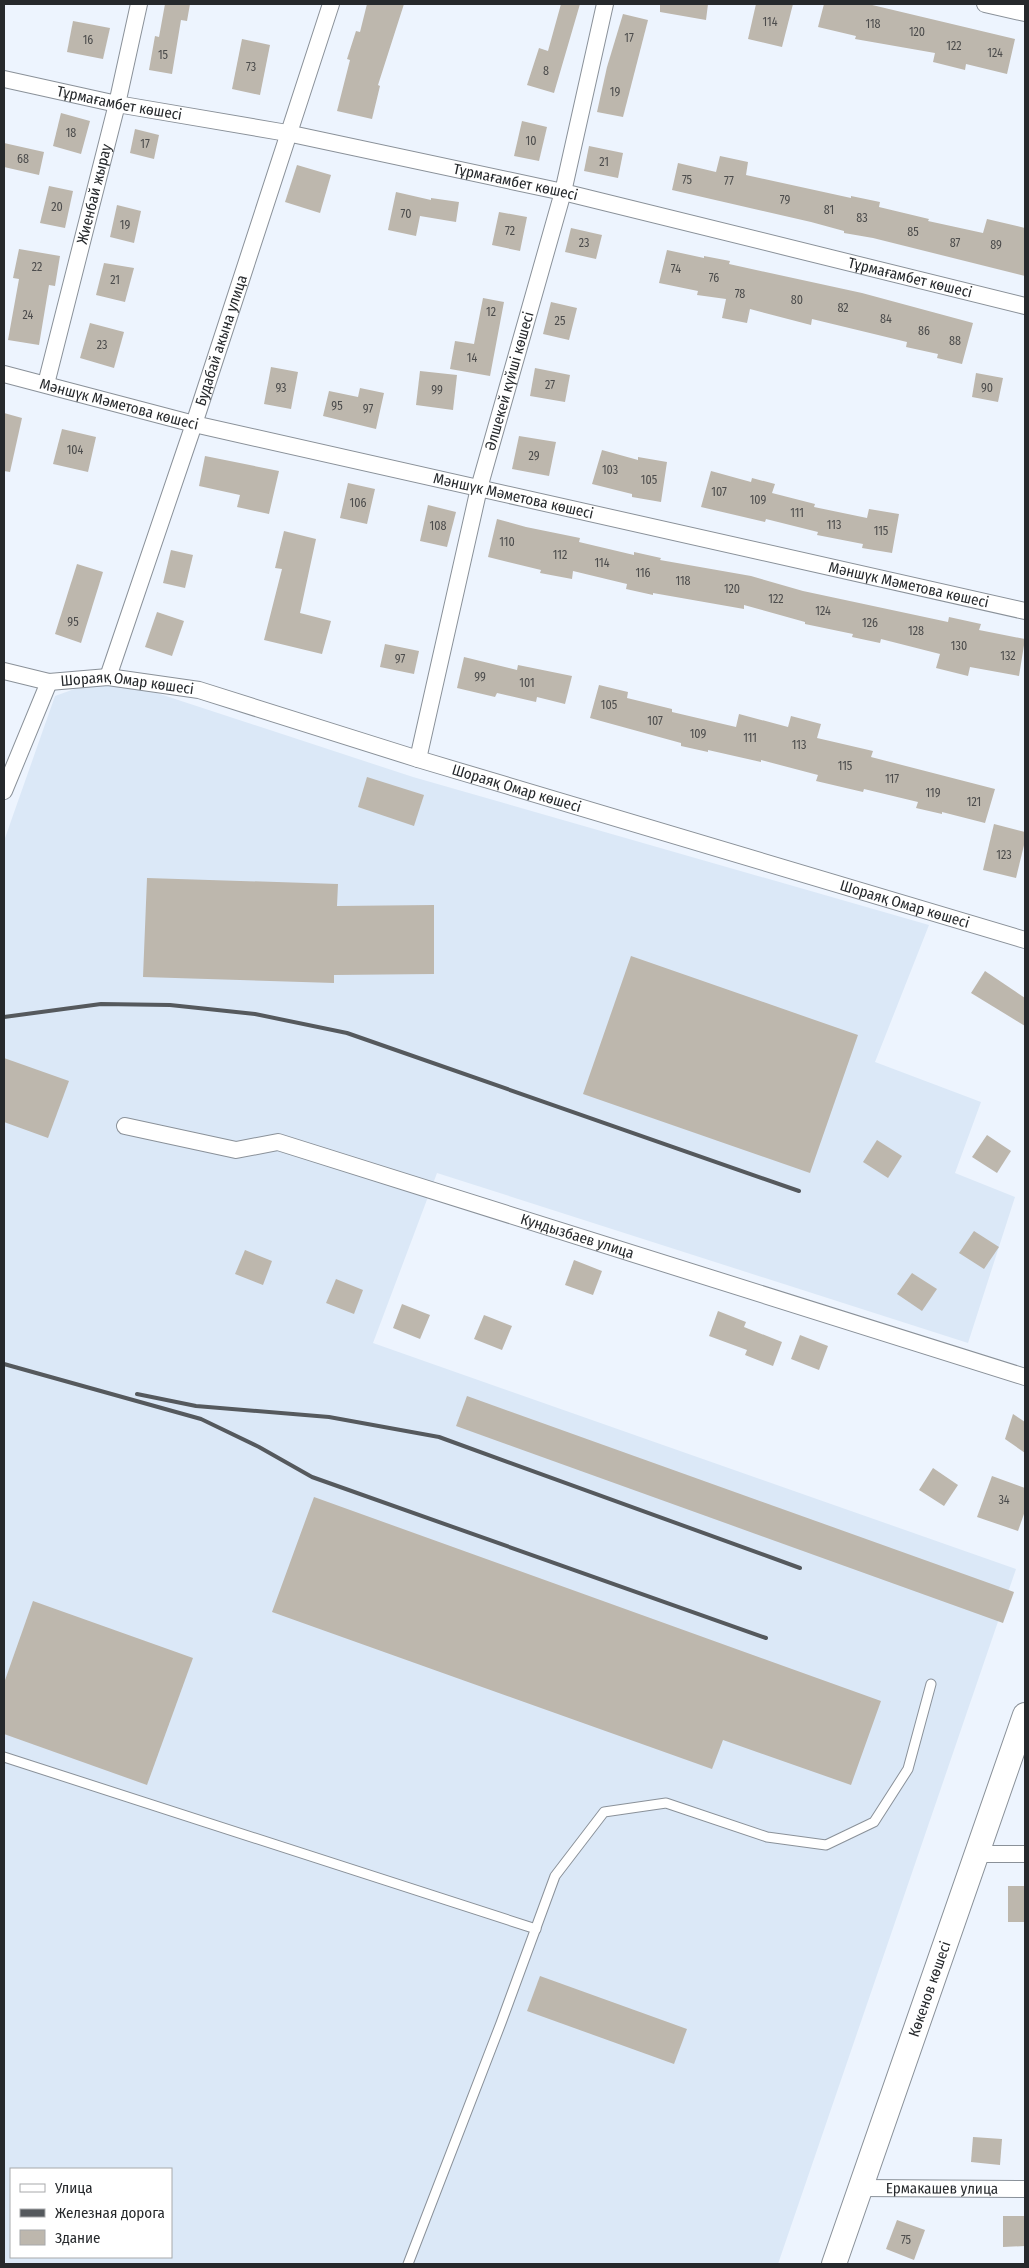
<svg xmlns="http://www.w3.org/2000/svg" width="1029" height="2268" font-family="'Fira Sans Condensed',sans-serif">
<style>
.built{fill:#dbe8f7;fill-rule:evenodd}
.building{fill:#bdb7ad}
.lines{fill:none;stroke-linecap:round;stroke-linejoin:round}
.lane-casing{stroke:#8a9199;stroke-width:11}
.street-casing{stroke:#8a9199;stroke-width:18}
.secondary-casing{stroke:#8a9199;stroke-width:26}
.lane{stroke:#fff;stroke-width:9}
.street{stroke:#fff;stroke-width:16}
.secondary{stroke:#fff;stroke-width:24}
.rail{stroke:#55595d;stroke-width:4}
.labels{text-anchor:middle;stroke-width:4;stroke-linejoin:round;paint-order:stroke}
.number-label{font-size:12px;fill:#4c4c4c}
.street-label{font-size:15px;fill:#26292c;stroke:#fff}
</style>
<rect width="100%" height="100%" fill="#edf4fe"/>
<path class="built" d="M108,677L413,777L929,925L875,1062L981,1102L955,1173L1015,1197L968,1343L437,1173L373,1343L1016,1569L778,2264H4V841L55,696ZM11,2169H171V2257H11Z"/>
<g class="building">
<polygon points="165,4 190,4 187,21 181,20 172,74 149,70 155,36 159,37"/>
<polygon points="367,4 404,4 378,85 380,86 372,119 337,111 350,60 347,59 356,31 360,32"/>
<polygon points="561,4 580,4 554,93 527,85 539,48 548,51"/>
<polygon points="660,4 708,4 706,20 660,12"/>
<polygon points="756,4 793,4 782,47 748,39"/>
<polygon points="824,4 868,4 1015,39 1007,74 966,64 965,70 933,62 935,53 855,39 856,36 818,27"/>
<polygon points="623,14 648,20 623,117 597,112 607,67"/>
<polygon points="73,21 110,28 103,59 67,52"/>
<polygon points="242,39 270,45 260,95 232,89"/>
<polygon points="61,113 90,121 81,154 53,146"/>
<polygon points="522,121 547,127 539,161 514,156"/>
<polygon points="135,129 159,135 154,159 130,153"/>
<polygon points="4,143 44,152 39,175 4,167"/>
<polygon points="589,146 623,153 618,178 584,171"/>
<polygon points="720,156 748,162 746,175 851,198 851,196 880,202 879,207 929,219 928,221 983,233 987,219 1025,228 1025,276 873,238 844,233 844,231 811,222 672,190 678,163 716,172"/>
<polygon points="297,165 331,175 320,213 285,202"/>
<polygon points="49,186 73,191 65,228 40,223"/>
<polygon points="396,192 431,200 431,198 459,202 456,222 420,216 416,236 388,230"/>
<polygon points="117,205 141,211 134,243 110,237"/>
<polygon points="499,212 527,217 520,251 492,245"/>
<polygon points="571,228 602,235 596,259 565,252"/>
<polygon points="19,249 60,256 55,286 49,285 39,345 8,340 19,279 13,278"/>
<polygon points="667,250 704,258 704,256 730,261 729,264 862,293 973,323 962,364 937,358 938,354 906,347 907,342 812,319 811,325 750,309 747,323 722,318 726,299 697,295 698,291 659,283"/>
<polygon points="104,263 134,268 125,302 96,295"/>
<polygon points="483,298 504,302 490,376 450,369 455,341 474,344"/>
<polygon points="551,302 577,308 569,340 543,334"/>
<polygon points="90,323 124,332 114,368 80,358"/>
<polygon points="271,367 298,372 291,409 264,404"/>
<polygon points="535,368 570,375 565,402 530,396"/>
<polygon points="420,371 457,375 453,410 416,405"/>
<polygon points="976,373 1003,378 998,402 972,397"/>
<polygon points="360,388 384,393 376,429 323,416 329,391 358,397"/>
<polygon points="4,413 22,418 10,472 4,471"/>
<polygon points="62,429 96,437 88,472 53,464"/>
<polygon points="519,436 556,442 549,476 512,469"/>
<polygon points="602,450 638,460 638,457 667,462 661,502 632,497 632,494 592,484"/>
<polygon points="205,456 279,471 269,514 237,507 240,495 199,486"/>
<polygon points="711,471 751,482 752,478 775,484 772,493 815,504 814,507 867,518 869,509 899,514 892,553 862,548 863,544 817,535 818,532 766,519 765,522 701,507"/>
<polygon points="348,483 375,489 367,524 340,518"/>
<polygon points="428,505 456,512 447,547 420,541"/>
<polygon points="497,519 526,527 580,538 579,542 634,555 634,552 661,558 660,560 751,576 803,591 948,622 949,617 981,624 979,630 1025,639 1019,676 970,667 968,676 936,668 940,654 881,639 880,643 852,637 853,634 805,624 805,622 744,605 744,609 653,593 653,595 626,589 627,584 573,571 572,579 540,573 541,570 488,557"/>
<polygon points="284,531 316,539 300,613 331,621 322,654 264,640 282,569 275,568"/>
<polygon points="171,550 193,555 185,588 163,583"/>
<polygon points="77,564 103,572 81,643 55,634"/>
<polygon points="157,612 184,621 172,656 145,647"/>
<polygon points="385,644 419,651 414,674 380,667"/>
<polygon points="464,657 517,670 518,665 572,676 565,704 537,697 536,702 497,693 495,697 457,688"/>
<polygon points="599,685 628,692 627,698 672,709 672,712 736,727 739,714 788,727 791,716 821,724 817,738 873,751 871,757 995,789 985,823 942,812 942,814 916,808 918,802 864,789 863,792 816,781 818,775 761,760 761,762 708,750 708,752 681,746 681,743 590,718"/>
<polygon points="367,777 424,795 414,826 358,807"/>
<polygon points="994,824 1025,832 1025,841 1016,878 983,870"/>
<polygon points="147,878 338,884 337,906 434,905 434,974 334,975 334,983 143,977"/>
<polygon points="631,956 858,1035 810,1173 583,1094"/>
<polygon points="985,971 1025,998 1025,1026 971,993"/>
<polygon points="4,1058 69,1081 48,1138 4,1122"/>
<polygon points="987,1135 1011,1151 997,1173 972,1157"/>
<polygon points="877,1140 902,1156 888,1178 863,1162"/>
<polygon points="974,1231 999,1247 984,1269 959,1253"/>
<polygon points="245,1250 272,1261 263,1285 235,1274"/>
<polygon points="574,1260 602,1271 593,1295 565,1285"/>
<polygon points="912,1273 937,1289 922,1311 897,1294"/>
<polygon points="336,1279 363,1290 354,1314 326,1303"/>
<polygon points="402,1304 430,1315 420,1339 393,1328"/>
<polygon points="718,1311 746,1322 744,1327 782,1342 773,1366 745,1355 747,1350 709,1336"/>
<polygon points="484,1315 512,1326 502,1350 474,1339"/>
<polygon points="800,1335 828,1346 819,1370 791,1359"/>
<polygon points="467,1396 1014,1592 1003,1623 456,1426"/>
<polygon points="1013,1414 1025,1422 1025,1453 1005,1439"/>
<polygon points="933,1468 958,1485 944,1506 919,1490"/>
<polygon points="992,1476 1025,1488 1025,1511 1018,1531 977,1517"/>
<polygon points="314,1497 881,1701 851,1785 723,1740 712,1769 272,1612"/>
<polygon points="33,1601 193,1658 147,1785 4,1734 4,1683"/>
<rect x="1008" y="1886" width="17" height="36"/>
<polygon points="540,1976 687,2029 674,2064 527,2011"/>
<polygon points="973,2137 1002,2139 1000,2165 971,2162"/>
<polygon points="1003,2216 1025,2216 1025,2246 1003,2247"/>
<polygon points="897,2220 925,2230 914,2260 886,2249"/>
</g>
<g class="lines">
<defs>
<g id="lane">
<polyline points="4,1757 536,1929"/>
<polyline points="408,2264 501,2023 555,1876 604,1812 666,1803 767,1837 826,1845 874,1822 908,1769 931,1684"/>
</g>
<g id="street">
<polyline points="985,4 1025,13"/>
<path id="s1" d="M4,79L117,104L287,133L563,192L1025,306"/>
<path id="s2" d="M4,374L194,424L1025,611"/>
<path id="s3" d="M46,384L117,104L139,4"/>
<path id="s4" d="M4,671L49,682L108,677L199,690L418,759L1025,940"/>
<path id="s5" d="M108,677L194,424L331,4"/>
<path id="s6" d="M418,759L479,488L563,192L605,4"/>
<polyline points="4,791 49,682"/>
<path id="s7" d="M125,1126L236,1150L278,1142L1025,1377"/>
<polyline points="978,1854 1025,1854"/>
<path id="s8" d="M860,2188L1025,2189"/>
</g>
<g id="secondary">
<path id="s9" d="M834,2264L1025,1715"/>
</g>
</defs>
<use href="#lane" class="lane-casing"/>
<use href="#street" class="street-casing"/>
<use href="#secondary" class="secondary-casing"/>
<use href="#lane" class="lane"/>
<use href="#street" class="street"/>
<use href="#secondary" class="secondary"/>
<g class="rail">
<polyline points="4,1017 101,1004 170,1005 255,1014 347,1033 799,1191"/>
<polyline points="4,1364 201,1419 259,1447 312,1477 766,1638"/>
<polyline points="137,1394 196,1406 329,1417 439,1437 800,1568"/>
</g>
</g>
<g class="labels">
<g class="number-label">
<text x="770" y="26">114</text>
<text x="873" y="28">118</text>
<text x="917" y="36">120</text>
<text x="629" y="42">17</text>
<text x="88" y="44">16</text>
<text x="954" y="50">122</text>
<text x="995" y="57">124</text>
<text x="163" y="59">15</text>
<text x="251" y="71">73</text>
<text x="546" y="75">8</text>
<text x="615" y="96">19</text>
<text x="71" y="137">18</text>
<text x="531" y="145">10</text>
<text x="145" y="148">17</text>
<text x="23" y="163">68</text>
<text x="604" y="166">21</text>
<text x="687" y="184">75</text>
<text x="729" y="185">77</text>
<text x="785" y="204">79</text>
<text x="57" y="211">20</text>
<text x="829" y="214">81</text>
<text x="406" y="218">70</text>
<text x="862" y="222">83</text>
<text x="125" y="229">19</text>
<text x="510" y="235">72</text>
<text x="913" y="236">85</text>
<text x="584" y="247">23</text>
<text x="955" y="247">87</text>
<text x="996" y="249">89</text>
<text x="37" y="271">22</text>
<text x="676" y="273">74</text>
<text x="714" y="282">76</text>
<text x="115" y="284">21</text>
<text x="740" y="298">78</text>
<text x="797" y="304">80</text>
<text x="843" y="312">82</text>
<text x="491" y="316">12</text>
<text x="28" y="319">24</text>
<text x="886" y="323">84</text>
<text x="560" y="325">25</text>
<text x="924" y="335">86</text>
<text x="955" y="345">88</text>
<text x="102" y="349">23</text>
<text x="472" y="362">14</text>
<text x="550" y="389">27</text>
<text x="281" y="392">93</text>
<text x="987" y="392">90</text>
<text x="437" y="394">99</text>
<text x="337" y="410">95</text>
<text x="368" y="413">97</text>
<text x="75" y="454">104</text>
<text x="534" y="460">29</text>
<text x="610" y="474">103</text>
<text x="649" y="484">105</text>
<text x="719" y="496">107</text>
<text x="758" y="504">109</text>
<text x="358" y="507">106</text>
<text x="797" y="517">111</text>
<text x="834" y="529">113</text>
<text x="438" y="530">108</text>
<text x="881" y="535">115</text>
<text x="507" y="546">110</text>
<text x="560" y="559">112</text>
<text x="602" y="567">114</text>
<text x="643" y="577">116</text>
<text x="683" y="585">118</text>
<text x="732" y="593">120</text>
<text x="776" y="603">122</text>
<text x="823" y="615">124</text>
<text x="73" y="626">95</text>
<text x="870" y="627">126</text>
<text x="916" y="635">128</text>
<text x="959" y="650">130</text>
<text x="1008" y="660">132</text>
<text x="400" y="663">97</text>
<text x="480" y="681">99</text>
<text x="527" y="687">101</text>
<text x="609" y="709">105</text>
<text x="655" y="725">107</text>
<text x="698" y="738">109</text>
<text x="750" y="742">111</text>
<text x="799" y="749">113</text>
<text x="845" y="770">115</text>
<text x="892" y="783">117</text>
<text x="933" y="797">119</text>
<text x="974" y="806">121</text>
<text x="1004" y="859">123</text>
<text x="1004" y="1504">34</text>
<text x="906" y="2244">75</text>
</g>
<g class="street-label">
<text dy="5" stroke="none"><textPath href="#s1" startOffset="118">Тұрмағамбет көшесі</textPath></text>
<text dy="5" stroke="none"><textPath href="#s1" startOffset="522">Тұрмағамбет көшесі</textPath></text>
<text dy="5" stroke="none"><textPath href="#s3" startOffset="196">Жиенбай жырау</textPath></text>
<text dy="5" stroke="none"><textPath href="#s1" startOffset="928">Тұрмағамбет көшесі</textPath></text>
<text dy="5" stroke="none"><textPath href="#s5" startOffset="355">Будабай акына улица</textPath></text>
<text dy="5" stroke="none"><textPath href="#s6" startOffset="389">Әлшекей күйші көшесі</textPath></text>
<text dy="5" stroke="none"><textPath href="#s2" startOffset="119">Мәншүк Мәметова көшесі</textPath></text>
<text dy="5" stroke="none"><textPath href="#s2" startOffset="524">Мәншүк Мәметова көшесі</textPath></text>
<text dy="5" stroke="none"><textPath href="#s2" startOffset="929">Мәншүк Мәметова көшесі</textPath></text>
<text dy="5" stroke="none"><textPath href="#s4" startOffset="125">Шораяқ Омар көшесі</textPath></text>
<text dy="5" stroke="none"><textPath href="#s4" startOffset="530">Шораяқ Омар көшесі</textPath></text>
<text dy="5" stroke="none"><textPath href="#s4" startOffset="935">Шораяқ Омар көшесі</textPath></text>
<text dy="5" stroke="none"><textPath href="#s7" startOffset="470">Кундызбаев улица</textPath></text>
<text dy="5" stroke="none"><textPath href="#s9" startOffset="291">Көкенов көшесі</textPath></text>
<text dy="5" stroke="none"><textPath href="#s8" startOffset="82">Ермакашев улица</textPath></text>
</g>
</g>
<rect width="1029" height="2268" fill="none" stroke="#26292c" stroke-width="10"/>
<rect x="10" y="2168" width="162" height="90" fill="#ffffff" stroke="#a8a9ab"/>
<rect x="20" y="2184" width="25" height="8" fill="#ffffff" stroke="#a8a9ab"/>
<text x="55" y="2193" font-size="15" fill="#26292c">Улица</text>
<rect x="20" y="2209" width="25" height="8" fill="#55595d" stroke="#a8a9ab"/>
<text x="55" y="2218" font-size="15" fill="#26292c">Железная дорога</text>
<rect x="20" y="2230" width="25" height="15" fill="#bdb7ad" stroke="#a8a9ab"/>
<text x="55" y="2243" font-size="15" fill="#26292c">Здание</text>
</svg>
